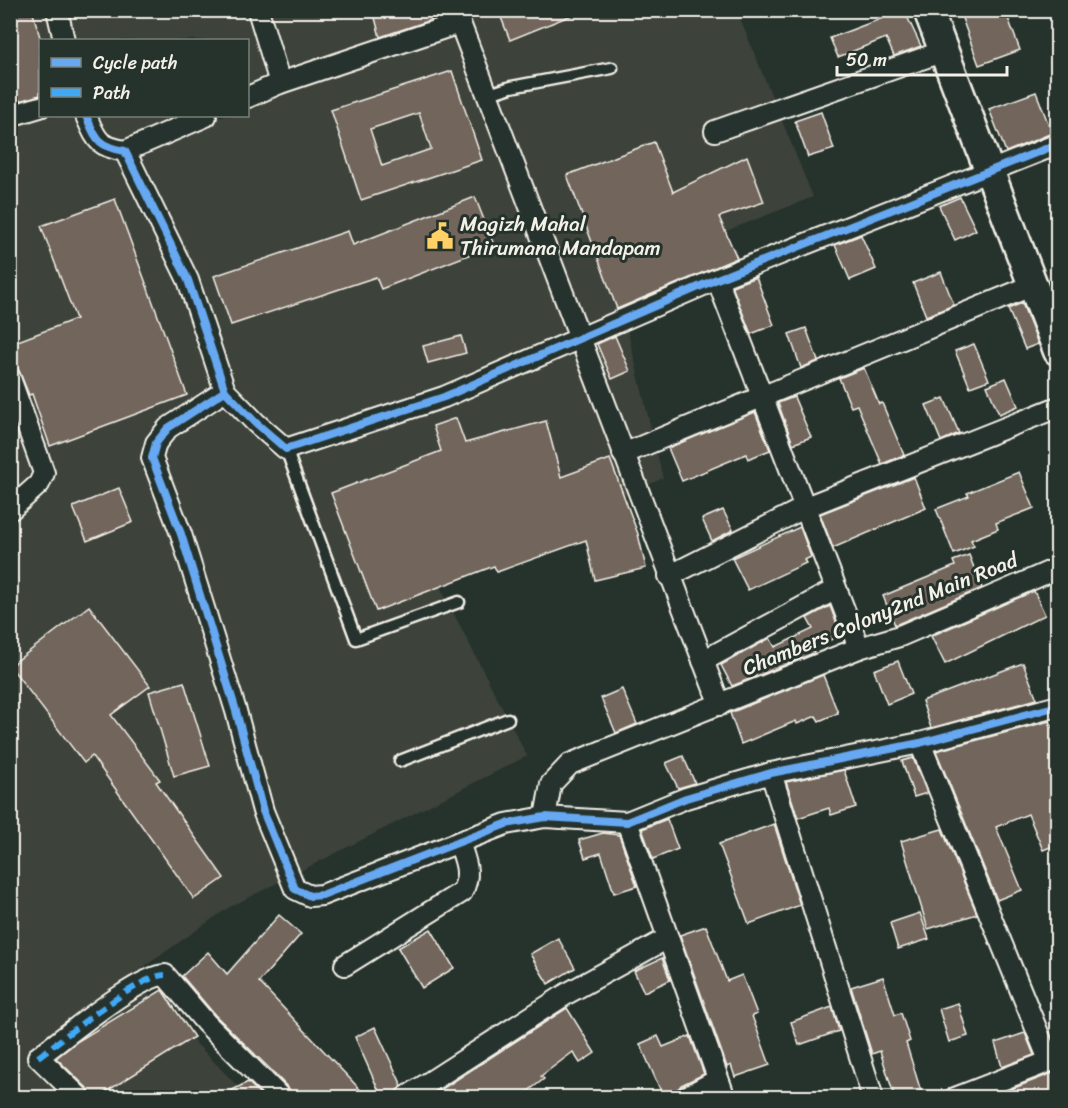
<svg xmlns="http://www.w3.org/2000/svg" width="1068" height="1108" font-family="Sriracha,sans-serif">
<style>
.built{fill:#3c423b;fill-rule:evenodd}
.building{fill:#71655c;stroke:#f4f1e8;stroke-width:1.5;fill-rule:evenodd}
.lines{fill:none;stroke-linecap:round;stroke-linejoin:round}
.lane-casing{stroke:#f4f1e8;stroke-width:15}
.street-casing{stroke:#f4f1e8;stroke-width:24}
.secondary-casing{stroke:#f4f1e8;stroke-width:33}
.lane{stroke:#26332d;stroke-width:10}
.street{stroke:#26332d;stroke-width:20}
.secondary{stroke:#26332d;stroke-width:28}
.quiet{stroke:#3fa9f5;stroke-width:6;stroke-dasharray:12 6;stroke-linecap:butt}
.cycleway-casing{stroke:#26332d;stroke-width:11}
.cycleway{stroke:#66a8f1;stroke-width:8}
.labels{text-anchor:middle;stroke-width:6;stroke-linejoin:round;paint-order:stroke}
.poi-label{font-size:21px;fill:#f4f1e8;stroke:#26332d;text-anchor:start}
.street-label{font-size:21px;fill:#f4f1e8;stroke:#26332d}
</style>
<rect width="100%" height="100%" fill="#26332d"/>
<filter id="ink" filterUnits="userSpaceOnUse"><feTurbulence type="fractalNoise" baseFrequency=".0167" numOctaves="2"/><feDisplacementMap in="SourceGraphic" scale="12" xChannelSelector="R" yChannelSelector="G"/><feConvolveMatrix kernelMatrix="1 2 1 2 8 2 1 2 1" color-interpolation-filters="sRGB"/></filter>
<g filter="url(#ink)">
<path class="built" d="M10,11H737L813,197L614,275L663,478L439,585L527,756L228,908L131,976L248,1097H11ZM40,40H248V116H40Z"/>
<g class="building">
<polygon points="10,10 32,10 40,37 40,95 19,101 10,76"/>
<polygon points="373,10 438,10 440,17 380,37"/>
<polygon points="498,10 581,10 582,11 510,40"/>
<polygon points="880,10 904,10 921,46 894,56 886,38 838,57 830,38 883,18"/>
<polygon points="959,10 1005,10 1020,50 979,65"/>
<path d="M452,71L482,160L361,200L331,110ZM419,113L431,149L382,166L370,129Z"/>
<polygon points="1036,92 1052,133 1006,152 989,109"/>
<polygon points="821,112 834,149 808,157 795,121"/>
<polygon points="654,142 673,192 747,156 764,202 719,217 737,258 617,309 567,175"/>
<polygon points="475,197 494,245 381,289 376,277 231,325 214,276 348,231 353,245"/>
<polygon points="960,197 976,230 955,240 939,206"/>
<polygon points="115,199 187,395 50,446 32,394 29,395 10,349 10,344 76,319 41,226"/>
<polygon points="861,235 876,269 850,280 835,245"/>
<polygon points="941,272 954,305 926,316 913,283"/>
<polygon points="756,277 774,325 751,334 732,286"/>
<polygon points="1022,303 1038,344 1025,349 1008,309"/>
<polygon points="806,328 818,361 801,368 789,334"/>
<polygon points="461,336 466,353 428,363 423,346"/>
<polygon points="615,336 630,371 612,379 597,344"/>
<polygon points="974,344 989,380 970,387 955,351"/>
<polygon points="864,368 879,404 882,403 904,455 882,464 857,405 851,407 839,378"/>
<polygon points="1006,378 1018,406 999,414 987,386"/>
<polygon points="794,397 811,437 793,444 778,403"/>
<polygon points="944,398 959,433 941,441 926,405"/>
<polygon points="755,412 770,450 748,459 746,454 682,481 668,448"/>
<polygon points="456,418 465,443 546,421 561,477 610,459 638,534 646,568 595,580 586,540 497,572 494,566 376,611 331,493 441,451 433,426"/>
<polygon points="1019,472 1034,508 996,523 998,529 971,540 974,546 954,554 936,509 969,496 967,493"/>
<polygon points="914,477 926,508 833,548 820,514"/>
<polygon points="119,488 133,522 87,541 73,507"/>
<polygon points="723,510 733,530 712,541 702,519"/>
<polygon points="800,527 811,557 804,560 806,563 748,590 732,558"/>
<polygon points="969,555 982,588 895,625 883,596 955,566 953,561"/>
<polygon points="1034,591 1045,615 945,664 931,636"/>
<polygon points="89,606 150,686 111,715 160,780 156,782 224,878 194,899 92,756 84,763 10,666"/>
<polygon points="830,606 841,635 813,648 814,653 732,686 721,665 770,638 775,647 813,629 807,618"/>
<polygon points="898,661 911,694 887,704 874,670"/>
<polygon points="1023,663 1037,699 931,728 922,701"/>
<polygon points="823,675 838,713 819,721 816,716 797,724 796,721 741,744 730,713"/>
<polygon points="184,682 210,766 174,776 149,692"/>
<polygon points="622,689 637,724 616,733 601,698"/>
<polygon points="1050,721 1058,740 1058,844 1043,850 1028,814 996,827 1022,890 997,900 936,751"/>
<polygon points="683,756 695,783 678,788 666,763"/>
<polygon points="913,758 927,793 914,797 902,761"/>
<polygon points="844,770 856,807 831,815 829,808 798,818 786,782"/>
<polygon points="667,819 678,849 653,859 642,829"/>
<polygon points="774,824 800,905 749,924 719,844"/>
<polygon points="942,829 977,914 928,929 901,841"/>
<polygon points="603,833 619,835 637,886 614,893 601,853 585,858 579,840"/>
<polygon points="920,913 929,939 898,949 890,923"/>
<polygon points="279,915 301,934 259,982 368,1098 293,1098 290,1090 271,1070 215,1015 182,976 208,952 227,974"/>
<polygon points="706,926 727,981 742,975 757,1014 752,1016 770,1065 735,1077 731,1065 727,1067 680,935"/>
<polygon points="431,929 454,968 422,988 398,948"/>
<polygon points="558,938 575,968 548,984 530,954"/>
<polygon points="662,958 670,980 644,992 634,971"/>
<polygon points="883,977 895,1015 901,1013 910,1041 906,1043 923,1098 895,1098 880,1051 872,1054 851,987"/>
<polygon points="162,990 194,1037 96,1098 92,1098 88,1089 56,1058 78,1041"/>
<polygon points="958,1003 968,1036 949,1042 939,1009"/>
<polygon points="832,1007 839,1031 799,1045 791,1022"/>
<polygon points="567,1008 595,1053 580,1063 573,1052 541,1076 544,1079 519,1098 428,1098"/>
<polygon points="375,1027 402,1086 393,1098 382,1098 355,1037"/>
<polygon points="1025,1033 1034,1055 1002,1067 995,1043"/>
<polygon points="658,1036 663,1047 690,1036 704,1074 681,1085 672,1098 664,1098 640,1044"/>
<polygon points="1058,1071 1058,1098 1011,1098 1009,1090"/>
<polygon points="248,1082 264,1098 217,1098"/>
</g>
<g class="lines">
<defs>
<g id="lane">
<polyline points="486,95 511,87 612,68"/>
<polyline points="286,449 356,639 459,602"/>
<polyline points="400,761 508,719"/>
</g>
<g id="street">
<polyline points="57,10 64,40"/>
<polyline points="258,10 280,83"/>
<polyline points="455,10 720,705"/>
<polyline points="248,97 280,83 459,23"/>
<polyline points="10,116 40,107"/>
<path d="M86,116C97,140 97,146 125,151L188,280L225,391L168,428L156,443L152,458L181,534L236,711L263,811L295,889L310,896L322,895L506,824L545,817L627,822L686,798L771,773L920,743L1058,706"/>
<polyline points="715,131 944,51"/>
<polyline points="125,151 206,116"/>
<polyline points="717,279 859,648"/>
<polyline points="10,378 44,473 39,484 10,510"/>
<polyline points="225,391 256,423 286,449 444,397 717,279 1058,144"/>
<polyline points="623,454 1031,286"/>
<polyline points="669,576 806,507 1058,407"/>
<polyline points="703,661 836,589"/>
<polyline points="920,743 1049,1060"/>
<polyline points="771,773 873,1098"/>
<polyline points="545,817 551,784 570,764 859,648 900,636 1058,568"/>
<polyline points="627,822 725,1098"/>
<path d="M345,965L462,892C472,873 465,861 459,842"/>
<path d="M80,1098L38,1057C63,1039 139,975 165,975L206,1023L281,1098"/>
<polyline points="405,1098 568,993 668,938"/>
<polyline points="684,1098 717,1080"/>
<polyline points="955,1098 1058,1058"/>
</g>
<polyline id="secondary" points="928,10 1058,351"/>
</defs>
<use href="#lane" class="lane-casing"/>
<use href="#street" class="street-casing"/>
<use href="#secondary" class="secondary-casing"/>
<use href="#lane" class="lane"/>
<use href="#street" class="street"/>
<use href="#secondary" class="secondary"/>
<path class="quiet" d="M38,1057C63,1039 139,975 165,975"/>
<defs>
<g id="cycleway">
<path d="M86,116C97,140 97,146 125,151L188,280L225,391L168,428L156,443L152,458L181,534L236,711L263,811L295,889L310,896L322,895L506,824L545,817L627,822L686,798L771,773L920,743L1058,706"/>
<polyline points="225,391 256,423 286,449 444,397 717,279 1058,144"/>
</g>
</defs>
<use href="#cycleway" class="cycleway-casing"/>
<use href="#cycleway" class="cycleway"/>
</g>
</g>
<defs>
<symbol id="civic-bare" viewBox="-9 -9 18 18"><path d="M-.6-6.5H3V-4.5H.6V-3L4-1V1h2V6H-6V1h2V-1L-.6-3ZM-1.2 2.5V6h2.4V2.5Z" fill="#ffd166" stroke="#26332d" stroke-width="2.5" paint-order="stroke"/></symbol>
</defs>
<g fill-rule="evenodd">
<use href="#civic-bare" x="421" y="217" width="38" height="38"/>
</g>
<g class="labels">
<g class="poi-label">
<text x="460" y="231">Magizh Mahal<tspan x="460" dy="24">Thirumana Mandapam</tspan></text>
</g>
<g class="street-label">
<text transform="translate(880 614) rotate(-22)" y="7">Chambers Colony2nd Main Road</text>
</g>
</g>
<rect width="1068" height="1108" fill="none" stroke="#26332d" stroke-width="36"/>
<rect x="18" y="18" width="1032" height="1072" fill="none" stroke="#f4f1e8" stroke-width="2" filter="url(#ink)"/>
<rect x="39" y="39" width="210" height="78" fill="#26332d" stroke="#787f78" stroke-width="1.5"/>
<rect x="51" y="58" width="30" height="9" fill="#66a8f1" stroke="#787f78" stroke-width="1.5"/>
<text x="93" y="69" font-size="18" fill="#f4f1e8">Cycle path</text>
<rect x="51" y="88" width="30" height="9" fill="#3fa9f5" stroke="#787f78" stroke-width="1.5"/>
<text x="93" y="99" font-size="18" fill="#f4f1e8">Path</text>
<path d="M837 66v9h170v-9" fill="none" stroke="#f4f1e8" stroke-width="3"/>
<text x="846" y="66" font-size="18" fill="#f4f1e8" stroke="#26332d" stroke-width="4.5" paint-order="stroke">50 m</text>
</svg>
